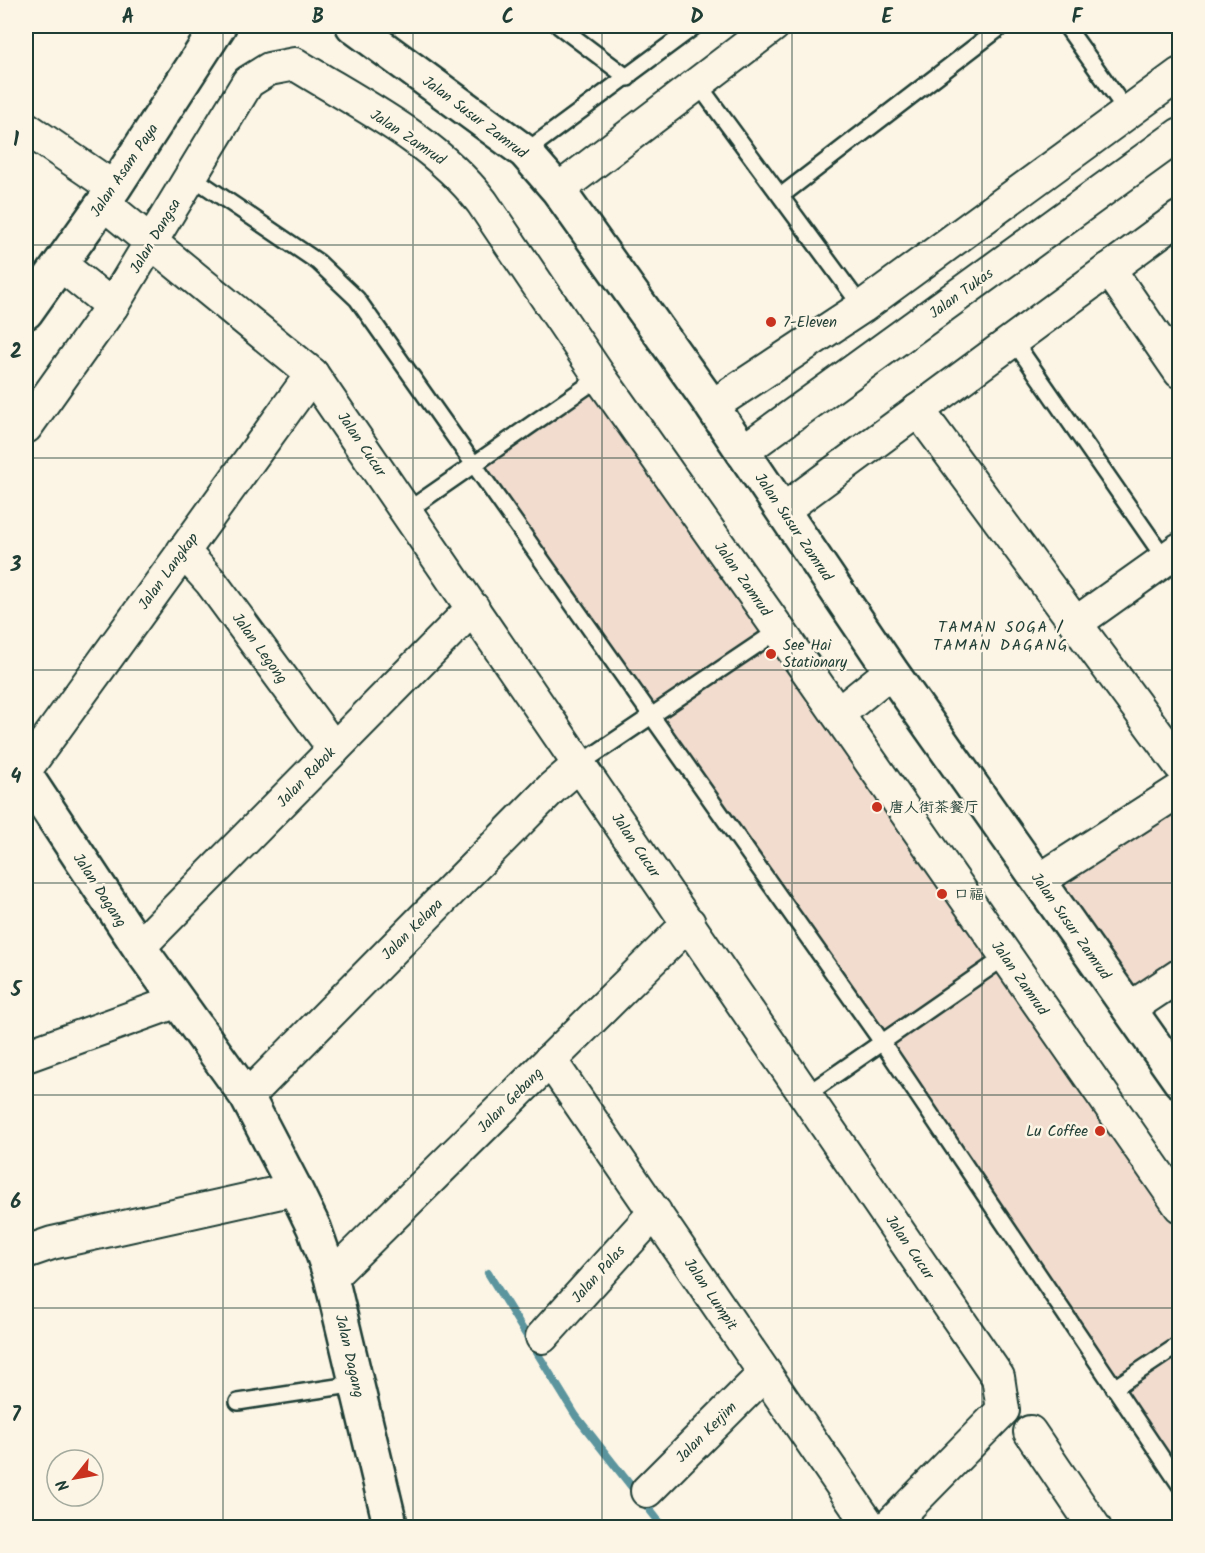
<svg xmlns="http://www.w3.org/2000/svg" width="1205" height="1553" font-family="Kalam,'LXGW WenKai TC',sans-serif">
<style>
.built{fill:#f2dcce}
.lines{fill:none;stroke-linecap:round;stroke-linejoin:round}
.stream{stroke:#5c959e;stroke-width:8}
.lane-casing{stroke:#1f3d34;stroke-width:20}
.street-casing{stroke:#1f3d34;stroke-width:36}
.secondary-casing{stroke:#1f3d34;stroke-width:38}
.lane{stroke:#fcf5e5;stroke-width:15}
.street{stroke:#fcf5e5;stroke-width:32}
.secondary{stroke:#fcf5e5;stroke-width:33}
.grid{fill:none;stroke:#1f3d34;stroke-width:1.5;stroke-opacity:0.55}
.poi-dot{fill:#c8321e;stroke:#fcf5e5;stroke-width:2}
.labels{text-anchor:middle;stroke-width:5;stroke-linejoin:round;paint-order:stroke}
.street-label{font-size:15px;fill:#1f3d34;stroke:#fcf5e5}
.poi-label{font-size:15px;fill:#1f3d34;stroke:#fcf5e5;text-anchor:start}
.neighbourhood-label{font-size:16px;letter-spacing:1.5px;fill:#1f3d34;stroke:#fcf5e5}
.neatline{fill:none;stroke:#1f3d34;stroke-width:2}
.grid-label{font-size:20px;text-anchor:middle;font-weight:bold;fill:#1f3d34}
</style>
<rect width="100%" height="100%" fill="#fcf5e5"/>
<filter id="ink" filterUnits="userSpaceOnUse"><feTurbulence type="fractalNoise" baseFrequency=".0167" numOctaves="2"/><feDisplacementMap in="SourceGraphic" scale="12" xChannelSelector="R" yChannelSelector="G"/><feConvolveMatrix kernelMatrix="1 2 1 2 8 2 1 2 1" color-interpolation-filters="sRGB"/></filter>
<g filter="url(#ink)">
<g class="built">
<polygon points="605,367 1179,1191 1179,1497 864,1028 466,462"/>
<polygon points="1179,779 1179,986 1147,1008 1047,863"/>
</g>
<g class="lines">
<polyline class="stream" points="488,1273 576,1416 664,1528"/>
<defs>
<g id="lane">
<polyline points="559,26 628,78"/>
<polyline points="1066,26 1128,113"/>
<polyline points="698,84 862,307"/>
<polyline points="525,152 695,26"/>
<polyline points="191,176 318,262 357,299 882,1042 1180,1485"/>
<polyline points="782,195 1002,26"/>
<polyline points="1013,340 1165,559"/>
<polyline points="407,511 600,377"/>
<polyline points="580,764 779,630"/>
<polyline points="806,1095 1005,957"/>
<polyline points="1114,1388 1180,1344"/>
<polyline points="238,1402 357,1384"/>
</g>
<g id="street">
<polyline points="26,128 114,188"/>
<polyline points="558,190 773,26"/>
<polyline points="103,203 312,374 998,1377 1003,1410 887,1528"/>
<polyline points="60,264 112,306"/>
<polyline points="1109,269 1180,372"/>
<polyline points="712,406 862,307 1180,74"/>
<polyline points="918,410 1180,765"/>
<path d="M26,427L112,306L248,82L269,69L295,64C361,105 434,140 482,202L600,377L779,630L1180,1206"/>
<polyline points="742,452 1180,134"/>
<polyline points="783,510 1180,217"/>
<polyline points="183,551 211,582 334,749"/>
<polyline points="1076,623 1180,549"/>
<polyline points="838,714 891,671"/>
<polyline points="26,769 312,374"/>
<polyline points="1040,880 1180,790"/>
<polyline points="139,947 473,608"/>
<polyline points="1129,1009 1180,975"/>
<polyline points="26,1056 178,1001"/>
<polyline points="550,1060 871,1528"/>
<polyline points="247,1097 552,788 580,764"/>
<polyline points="26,1252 52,1243 295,1189"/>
<polyline points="331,1277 689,923"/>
<polyline points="542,1337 655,1212"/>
<polyline points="1030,1432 1095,1528"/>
<polyline points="647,1491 765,1373"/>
</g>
<g id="secondary">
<polyline points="353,26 525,152 558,190 712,406 891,671 1180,1081"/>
<polyline points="26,312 114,188 219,26"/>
<polyline points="26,776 139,947 247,1097 295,1189 314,1228 331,1277 391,1528"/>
</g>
</defs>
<use href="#lane" class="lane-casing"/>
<use href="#street" class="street-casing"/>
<use href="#secondary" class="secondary-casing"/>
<use href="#lane" class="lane"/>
<use href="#street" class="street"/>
<use href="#secondary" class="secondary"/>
</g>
</g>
<path class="grid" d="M223,26V1528M413,26V1528M602,26V1528M792,26V1528M982,26V1528M26,245H1180M26,458H1180M26,670H1180M26,883H1180M26,1095H1180M26,1308H1180"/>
<g class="poi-dot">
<circle cx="771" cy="322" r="6"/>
<circle cx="771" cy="654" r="6"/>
<circle cx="877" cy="807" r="6"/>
<circle cx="942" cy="894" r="6"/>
<circle cx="1100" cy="1131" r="6"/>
</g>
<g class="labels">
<g class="street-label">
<text transform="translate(475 117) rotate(37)" y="5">Jalan Susur Zamrud</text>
<text transform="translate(408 137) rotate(34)" y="5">Jalan Zamrud</text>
<text transform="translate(124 170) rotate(-56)" y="5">Jalan Asam Paya</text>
<text transform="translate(155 236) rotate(-59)" y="5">Jalan Dangsa</text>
<text transform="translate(961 293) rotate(-36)" y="5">Jalan Tukas</text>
<text transform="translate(362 444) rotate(56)" y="5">Jalan Cucur</text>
<text transform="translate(794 527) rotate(56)" y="5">Jalan Susur Zamrud</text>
<text transform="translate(168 571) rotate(-54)" y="5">Jalan Langkap</text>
<text transform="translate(743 579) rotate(55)" y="5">Jalan Zamrud</text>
<text transform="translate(260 648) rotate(54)" y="5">Jalan Legong</text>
<text transform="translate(306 777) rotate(-46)" y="5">Jalan Rabok</text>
<text transform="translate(636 845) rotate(56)" y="5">Jalan Cucur</text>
<text transform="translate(100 890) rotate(57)" y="5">Jalan Dagang</text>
<text transform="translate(1071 926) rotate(55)" y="5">Jalan Susur Zamrud</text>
<text transform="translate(412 929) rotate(-45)" y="5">Jalan Kelapa</text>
<text transform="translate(1020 978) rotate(55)" y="5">Jalan Zamrud</text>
<text transform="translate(510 1100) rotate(-45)" y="5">Jalan Gebang</text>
<text transform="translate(910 1247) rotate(56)" y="5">Jalan Cucur</text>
<text transform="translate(598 1274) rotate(-48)" y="5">Jalan Palas</text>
<text transform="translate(711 1294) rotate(56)" y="5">Jalan Lumpit</text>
<text transform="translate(350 1356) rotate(77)" y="5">Jalan Dagang</text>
<text transform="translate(706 1432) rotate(-45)" y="5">Jalan Kerjim</text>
</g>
<g class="poi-label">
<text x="783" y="327">7-Eleven</text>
<text x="783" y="650">See Hai<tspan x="783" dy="17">Stationary</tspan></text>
<text x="889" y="812">唐人街茶餐厅</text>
<text x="954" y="899">口福</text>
<text x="1088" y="1136" text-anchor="end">Lu Coffee</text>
</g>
<g class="neighbourhood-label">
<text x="1001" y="632">TAMAN SOGA /<tspan x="1001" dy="18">TAMAN DAGANG</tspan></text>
</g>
</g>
<rect width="1205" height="1553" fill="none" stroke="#fcf5e5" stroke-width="66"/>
<g transform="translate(75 1478) rotate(239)"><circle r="28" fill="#fcf5e5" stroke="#a4ab9e" stroke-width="1.5"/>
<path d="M0-4.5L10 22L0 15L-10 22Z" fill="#c8321e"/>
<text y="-9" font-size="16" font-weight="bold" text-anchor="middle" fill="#1f3d34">N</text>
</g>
<rect x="33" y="33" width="1139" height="1487" class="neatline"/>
<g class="grid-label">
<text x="128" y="23">A</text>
<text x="318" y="23">B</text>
<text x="508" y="23">C</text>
<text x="697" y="23">D</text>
<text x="887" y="23">E</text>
<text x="1077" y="23">F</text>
<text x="16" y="146">1</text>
<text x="16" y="358">2</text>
<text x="16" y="571">3</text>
<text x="16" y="783">4</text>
<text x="16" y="996">5</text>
<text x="16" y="1208">6</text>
<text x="16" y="1421">7</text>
</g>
</svg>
